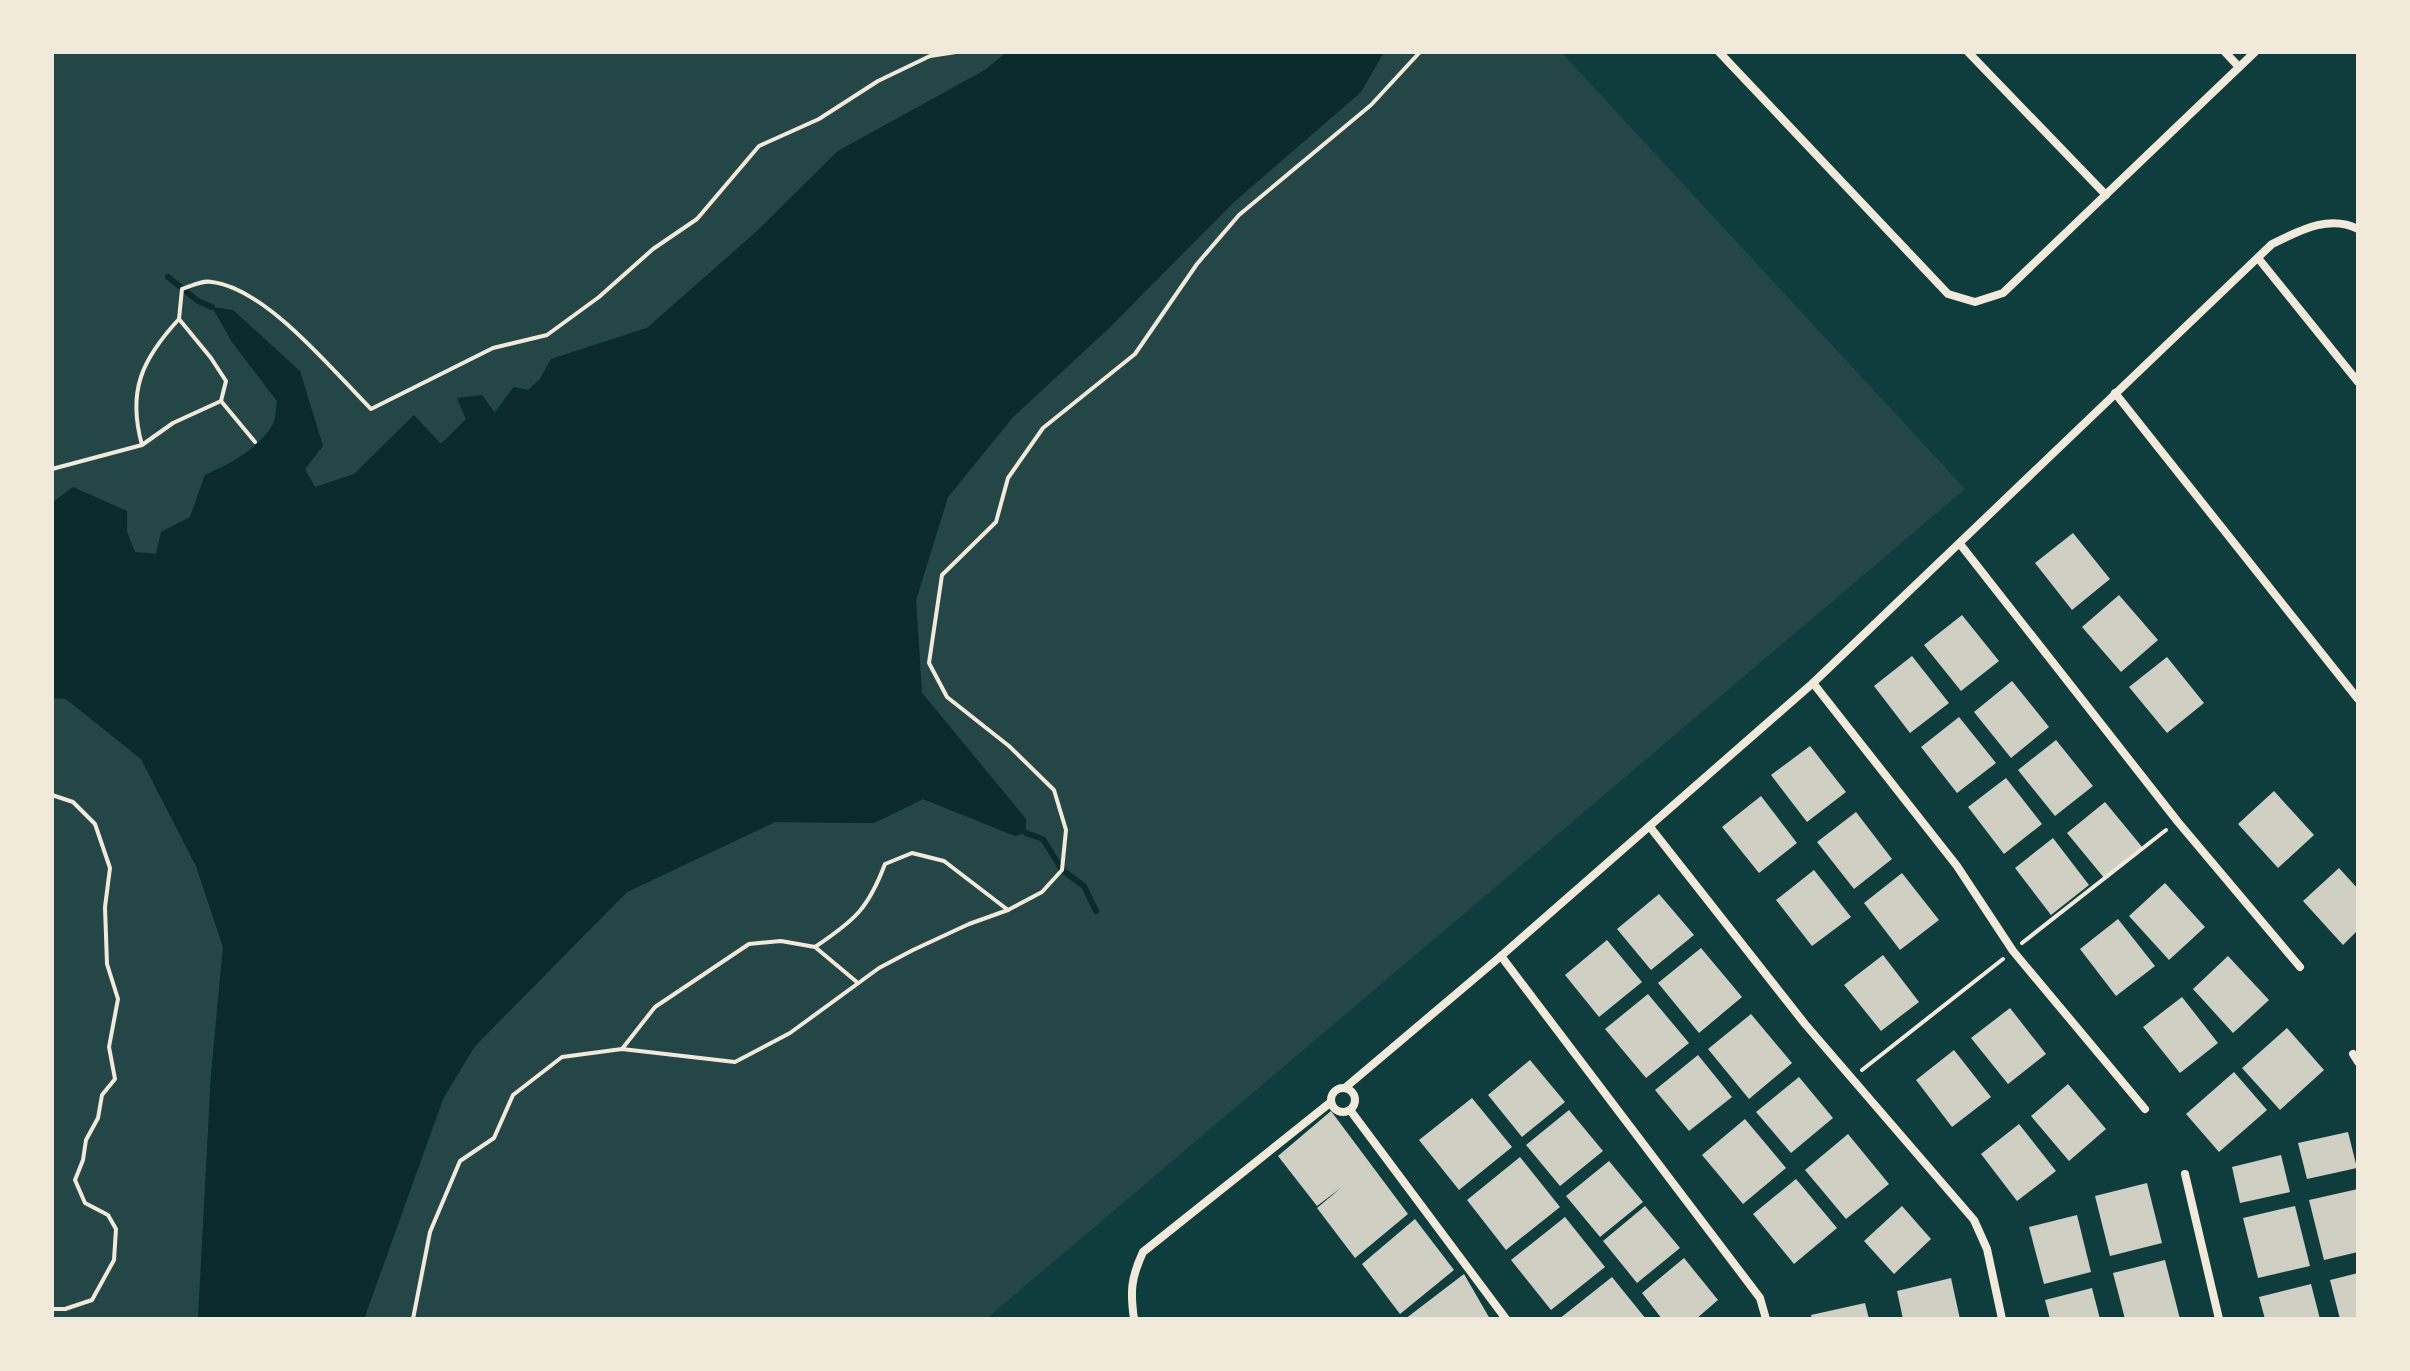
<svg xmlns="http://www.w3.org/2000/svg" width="2410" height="1371" font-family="Mulish,sans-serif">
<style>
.green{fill:#244646}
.water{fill:#0a2a2b}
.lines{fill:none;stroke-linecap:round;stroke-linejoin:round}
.stream{stroke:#0a2a2b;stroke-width:6}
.building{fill:#cfcfc3}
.path{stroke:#f1e9da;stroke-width:4}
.minor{stroke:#f1e9da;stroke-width:8}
</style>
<rect width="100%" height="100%" fill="#0f3d3e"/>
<g class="green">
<path d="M52,52H1007L985,70L838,151L756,232L647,328L551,359L540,379L528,390L513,387L494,413L457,399L466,419L441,444L414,416L354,474L315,487L305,469L323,445L213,308L232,342L277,401C276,409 276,420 272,426C257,450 230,464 205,475L190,517L161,532L156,554L135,552L127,532L73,487L52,503Z"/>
<polygon points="1384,52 1561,52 1965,489 986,1319 364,1319 444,1098 475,1046 627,892 775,822 874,823 924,799 1015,836 1026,819 922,693 916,600 948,497 1013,417 1108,329 1234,202 1361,92"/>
<polygon points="52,698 66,699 141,759 196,866 223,947 211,1075 198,1319 52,1319"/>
</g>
<path class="water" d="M1007,52H1384L1361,92L1234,202L1108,329L1013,417L948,497L916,600L922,693L1026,819V833L1015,836L923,799L874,823L775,822L627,892L475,1046L443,1098L364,1319H198L211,1075L223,947L196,866L141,759L66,699L52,698V503L73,487L127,511V532L135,552L156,554L161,532L190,517L205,475C230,464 257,450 272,426C276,420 276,409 277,401L232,342L212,307L233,310L300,371L323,446L305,469L315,487L354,474L414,415L441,444L466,419L457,398L482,395L495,413L514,387L528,390L540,379L551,359L647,328L756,232L838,151L985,70Z"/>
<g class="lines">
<g class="stream">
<polyline points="168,277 198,301 212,307"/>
<polyline points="1026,833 1043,839 1062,870 1084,886 1096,911"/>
</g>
</g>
<g class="building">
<polygon points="2073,533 2110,579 2072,610 2035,563"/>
<polygon points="2119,595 2158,640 2121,672 2082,627"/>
<polygon points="1962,615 1999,661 1961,691 1924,645"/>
<polygon points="1912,656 1949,703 1910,733 1874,686"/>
<polygon points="2167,657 2204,703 2167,733 2129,687"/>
<polygon points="2012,681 2049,727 2011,758 1974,712"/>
<polygon points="1959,717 1996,763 1957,793 1921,747"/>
<polygon points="2056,740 2093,786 2055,816 2018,770"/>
<polygon points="1810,746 1846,792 1807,822 1771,775"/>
<polygon points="2006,778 2042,824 2004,854 1968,807"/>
<polygon points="2274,791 2314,835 2278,868 2238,824"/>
<polygon points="1761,796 1797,843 1759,873 1722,827"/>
<polygon points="2105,802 2143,848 2105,879 2067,833"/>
<polygon points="1856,812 1892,859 1854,889 1817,842"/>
<polygon points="2053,838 2089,885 2051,915 2015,868"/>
<polygon points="2339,868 2358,889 2358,930 2343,945 2303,901"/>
<polygon points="1814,870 1851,917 1812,946 1776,900"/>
<polygon points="1902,873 1939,920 1900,950 1864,903"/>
<polygon points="2165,883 2205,927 2169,960 2129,916"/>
<polygon points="1659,894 1694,935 1651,970 1617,929"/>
<polygon points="2118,919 2155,966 2116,996 2080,949"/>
<polygon points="1607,940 1642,982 1599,1017 1565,975"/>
<polygon points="1701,948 1742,997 1699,1033 1658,983"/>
<polygon points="1883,955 1919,1002 1881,1031 1844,985"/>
<polygon points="2228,956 2269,1000 2233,1033 2193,989"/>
<polygon points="1648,994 1689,1043 1646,1078 1605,1029"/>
<polygon points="2182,997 2218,1043 2180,1073 2143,1027"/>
<polygon points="2010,1008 2046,1054 2008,1084 1971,1038"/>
<polygon points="1751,1014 1792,1063 1749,1099 1708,1049"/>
<polygon points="2287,1028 2324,1070 2280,1110 2242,1068"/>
<polygon points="1954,1050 1991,1097 1952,1127 1916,1080"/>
<polygon points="1698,1055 1732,1097 1689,1131 1655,1090"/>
<polygon points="1530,1060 1565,1102 1522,1137 1488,1095"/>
<polygon points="2234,1072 2267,1110 2219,1152 2186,1114"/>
<polygon points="1799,1077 1833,1118 1791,1153 1756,1112"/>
<polygon points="2068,1084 2106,1129 2069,1161 2031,1116"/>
<polygon points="1472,1098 1512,1147 1459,1190 1419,1140"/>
<polygon points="1569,1110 1603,1151 1560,1186 1526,1145"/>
<polygon points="1331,1111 1408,1214 1355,1258 1317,1208 1342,1187 1317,1206 1278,1156"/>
<polygon points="1745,1119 1786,1168 1743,1204 1702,1155"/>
<polygon points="2019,1124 2056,1171 2017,1201 1981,1154"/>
<polygon points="2348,1132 2357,1168 2307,1179 2298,1143"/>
<polygon points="1848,1134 1889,1184 1846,1219 1805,1170"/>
<polygon points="2281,1155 2290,1192 2240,1203 2232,1167"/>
<polygon points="1520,1157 1560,1207 1506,1250 1467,1200"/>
<polygon points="1609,1161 1643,1202 1600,1237 1566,1196"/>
<polygon points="1796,1179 1837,1228 1794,1264 1753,1214"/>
<polygon points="2147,1183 2162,1243 2110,1256 2095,1196"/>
<polygon points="2358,1189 2358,1252 2324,1260 2309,1200"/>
<polygon points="1645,1206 1680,1248 1637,1283 1603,1241"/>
<polygon points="1902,1206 1931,1239 1894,1274 1864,1241"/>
<polygon points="2295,1206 2310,1266 2258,1278 2243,1218"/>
<polygon points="2077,1215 2091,1272 2044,1284 2029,1227"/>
<polygon points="1565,1217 1605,1267 1551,1310 1511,1260"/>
<polygon points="1415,1219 1454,1270 1400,1314 1362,1264"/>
<polygon points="1684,1258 1718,1300 1696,1319 1662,1319 1642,1293"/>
<polygon points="2165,1260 2180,1319 2125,1319 2113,1273"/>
<polygon points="2358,1273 2358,1319 2340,1319 2330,1280"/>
<polygon points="1464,1274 1490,1319 1405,1319"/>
<polygon points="1612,1277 1646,1319 1559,1319"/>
<polygon points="1951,1278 1960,1319 1903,1319 1897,1291"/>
<polygon points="2311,1284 2320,1319 2265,1319 2259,1297"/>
<polygon points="2092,1288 2100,1319 2050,1319 2045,1300"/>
<polygon points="1865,1303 1869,1319 1812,1319 1811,1315"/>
</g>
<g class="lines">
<g class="path">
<polyline points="221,401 255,442"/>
<path d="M142,445C127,391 142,359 179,319"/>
<path d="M52,469L142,445L173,423L221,401L226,381L211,358L179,319L182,289C191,286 202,280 212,282C267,289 332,370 371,409L493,348L547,335L599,297L653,249L697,219L759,146L819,119L878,81L930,56L956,52"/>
<polyline points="52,795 73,802 95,824 110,868 105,907 107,964 118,999 109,1047 115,1079 102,1095 98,1118 86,1140 83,1160 75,1180 85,1203 108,1215 116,1229 114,1260 92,1300 65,1309 52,1309"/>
<polyline points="2022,943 2166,830"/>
<polyline points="815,947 858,983"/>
<path d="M622,1049L655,1007L749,944L781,941L815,947C855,920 868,909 885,864L912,853L944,861L1008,910"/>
<polyline points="1862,1070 2003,959"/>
<polyline points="413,1319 430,1232 460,1161 494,1138 513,1095 562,1057 622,1049 735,1062 790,1033 879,968 913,950 969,924 1008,910 1042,892 1062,870 1066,830 1054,790 1009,746 947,697 929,663 942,575 996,522 1008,478 1043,428 1135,354 1197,264 1239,215 1371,105 1420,52"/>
</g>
<g class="minor">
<polyline points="1719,52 1948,294 1975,302 2003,293 2255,52"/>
<polyline points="1968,52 2106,195"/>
<polyline points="2225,52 2239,67"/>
<polyline points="2258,258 2358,382"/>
<polyline points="2115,393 2358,699"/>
<polyline points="1960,544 2178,822 2300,967"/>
<polyline points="1813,683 1957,866 2013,951 2145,1109"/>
<polyline points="1650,827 1805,1024 1974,1220 1987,1249 2002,1319"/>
<polyline points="1501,956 1760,1298 1766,1319"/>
<polyline points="2353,1054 2358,1062"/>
<path d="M1346,1087L1501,956L1813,683L2272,244C2299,231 2329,214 2358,229"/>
<circle cx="1343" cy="1100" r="12"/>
<polyline points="1350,1110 1506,1319"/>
<polyline points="2185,1174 2219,1319"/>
<path d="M1134,1319C1130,1291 1131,1278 1143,1252L1331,1102"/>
</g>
</g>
<rect width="2410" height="1371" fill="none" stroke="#f1e9da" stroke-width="108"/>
</svg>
